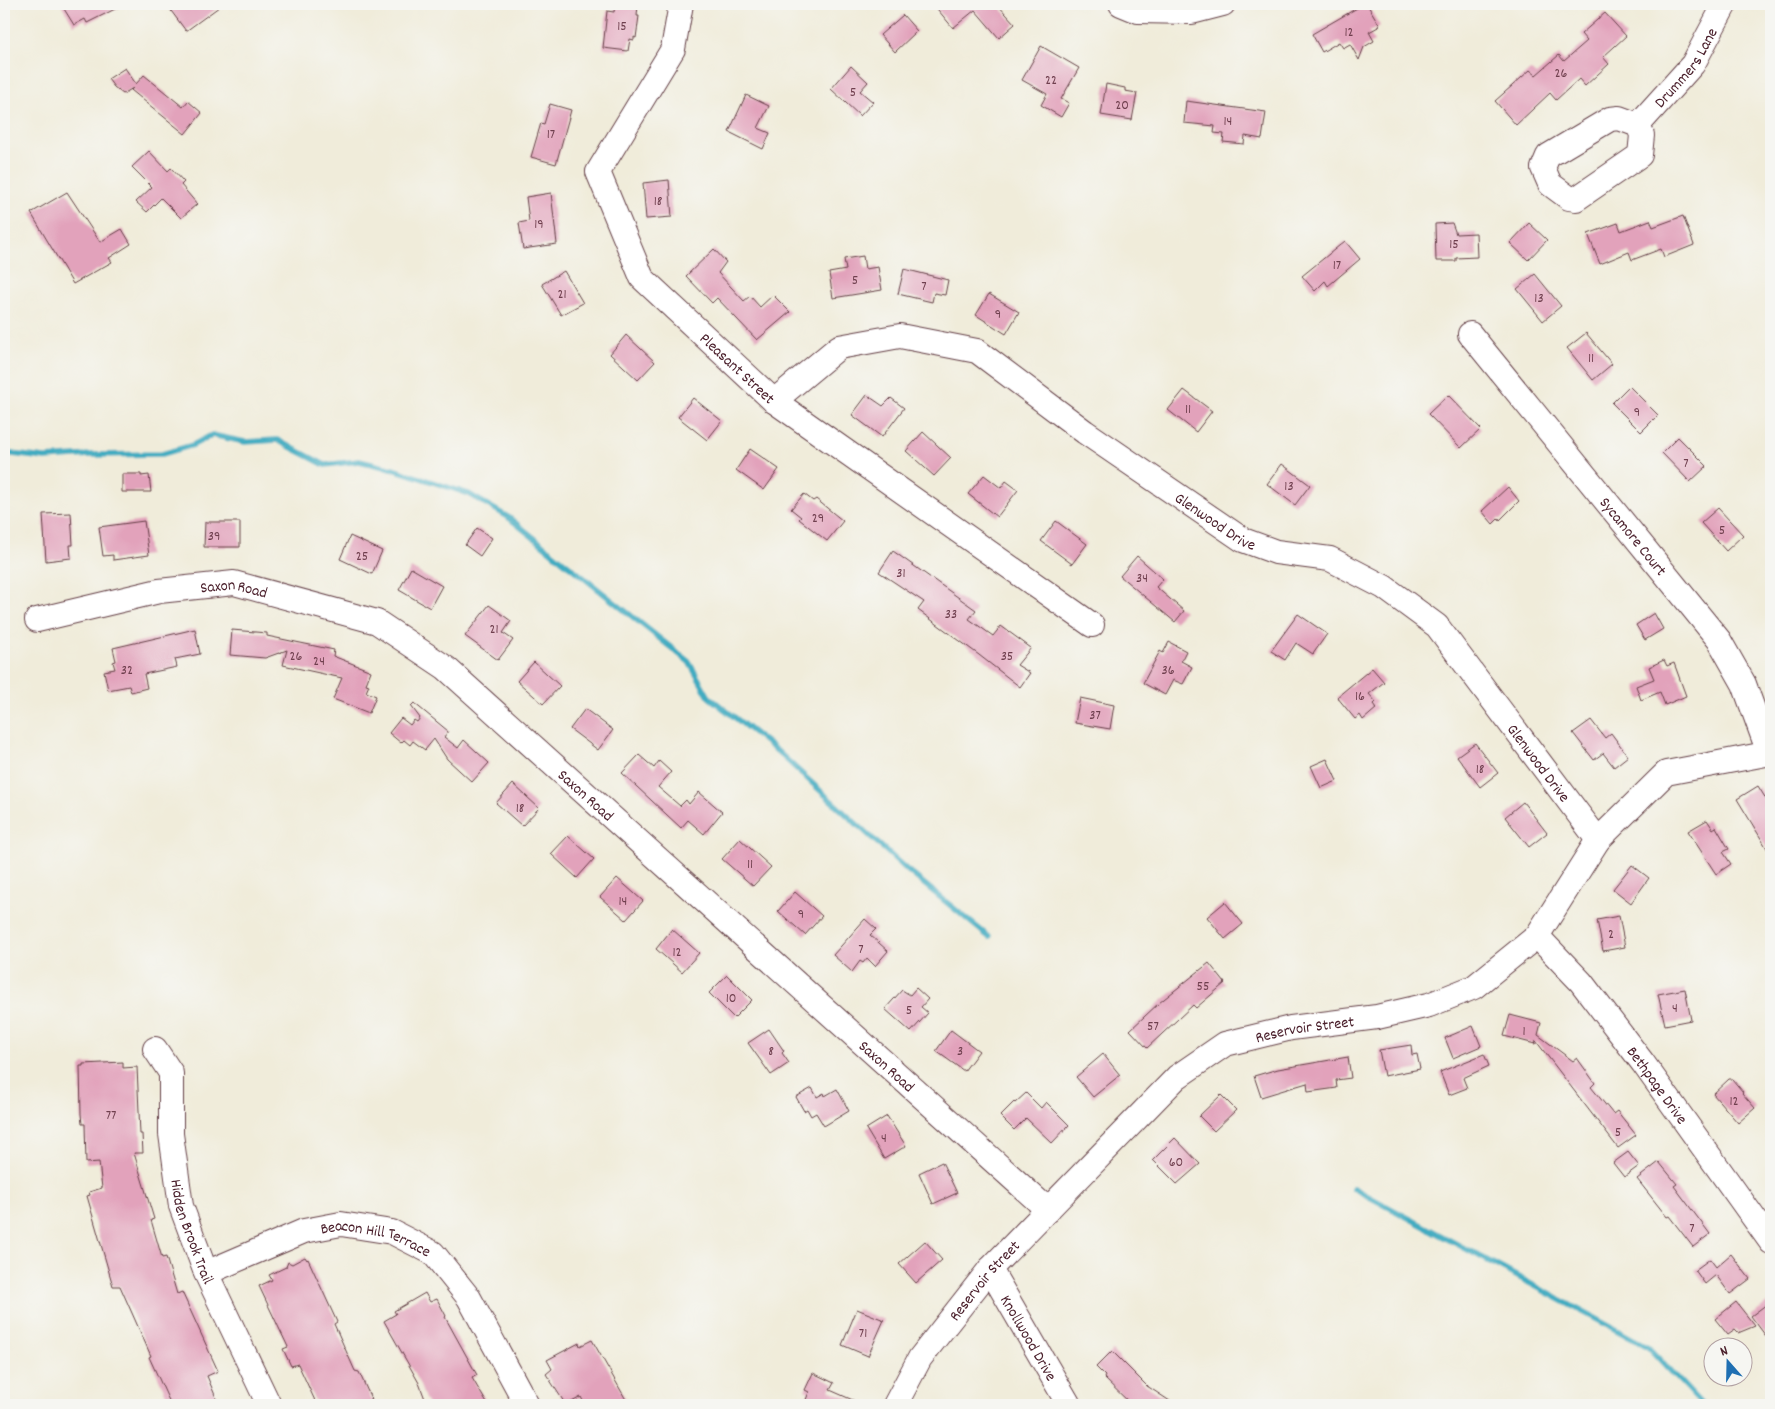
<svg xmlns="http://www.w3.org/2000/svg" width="1775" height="1409" font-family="Dekko,sans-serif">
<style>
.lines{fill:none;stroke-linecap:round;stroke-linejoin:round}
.stream{stroke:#42acc1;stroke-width:5.5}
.building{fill:#e2a2bb}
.minor-casing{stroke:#633e45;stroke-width:26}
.minor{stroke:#fff;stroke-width:24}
.labels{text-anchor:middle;stroke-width:4.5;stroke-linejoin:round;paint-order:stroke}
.number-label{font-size:14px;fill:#70404f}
.street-label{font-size:16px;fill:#4a1f2b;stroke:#f6f6f2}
</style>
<rect width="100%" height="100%" fill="#f6f6f2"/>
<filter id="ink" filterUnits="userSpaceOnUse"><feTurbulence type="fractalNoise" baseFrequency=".02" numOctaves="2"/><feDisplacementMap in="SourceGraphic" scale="10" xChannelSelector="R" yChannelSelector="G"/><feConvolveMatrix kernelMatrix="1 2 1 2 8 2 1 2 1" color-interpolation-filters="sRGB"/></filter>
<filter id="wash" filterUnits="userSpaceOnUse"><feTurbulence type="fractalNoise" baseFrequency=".0096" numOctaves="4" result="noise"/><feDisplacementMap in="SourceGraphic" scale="20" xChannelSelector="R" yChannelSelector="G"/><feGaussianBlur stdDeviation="1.12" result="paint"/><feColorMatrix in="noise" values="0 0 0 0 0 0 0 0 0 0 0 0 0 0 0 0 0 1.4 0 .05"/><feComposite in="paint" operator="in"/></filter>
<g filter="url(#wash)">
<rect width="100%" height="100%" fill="#f0ecda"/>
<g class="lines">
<g class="stream">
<polyline points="4,453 45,458 91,455 162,454 193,445 212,435 245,442 277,440 325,465 359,461 393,469 469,494 508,517 689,662 709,697 777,751 907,870 989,937"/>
<polyline points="1353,1188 1648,1347 1702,1405"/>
</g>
</g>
<g id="blocks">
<g class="building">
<polygon points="61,4 125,4 87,23 85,19 74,25"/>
<polygon points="166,4 223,4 186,31"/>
<polygon points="615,4 638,4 637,16 639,16 636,38 634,37 634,40 630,39 628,51 603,48 607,11 614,12"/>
<polygon points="933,4 997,4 1015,24 999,38 975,10 953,28"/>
<polygon points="1364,4 1367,4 1380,26 1369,32 1374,41 1364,47 1359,60 1350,44 1343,48 1339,42 1322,52 1312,34"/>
<polygon points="1605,13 1626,36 1603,57 1609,64 1585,86 1579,79 1556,100 1550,93 1516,125 1495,101 1530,70 1536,75 1559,55 1564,61 1587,41 1581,34"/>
<polygon points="903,15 917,31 895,52 880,35"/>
<polygon points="1041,46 1079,68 1061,99 1069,103 1061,117 1041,105 1047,94 1022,80"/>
<polygon points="851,66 868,82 860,91 873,102 860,116 831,89"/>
<polygon points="125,68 136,84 144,75 183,107 188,101 202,113 185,134 131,90 133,88 123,94 114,87 108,79"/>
<polygon points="1106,84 1125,88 1125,91 1137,93 1132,120 1101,115"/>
<polygon points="746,95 769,106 758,128 770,133 763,149 729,132"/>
<polygon points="1186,101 1266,112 1262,139 1245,136 1244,144 1223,142 1224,134 1214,133 1215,126 1184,123"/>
<polygon points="550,104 571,110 556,164 531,157 541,123 544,124"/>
<polygon points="149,151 168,171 171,168 184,182 181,185 197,204 181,218 161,198 147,212 136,202 152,187 132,167"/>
<polygon points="669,180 672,217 646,219 643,183"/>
<polygon points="67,192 100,242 122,229 131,244 109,258 112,262 73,284 31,213"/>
<polygon points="551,193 557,244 523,249 519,223 529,221 526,197"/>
<polygon points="1683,216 1694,245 1664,257 1661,249 1632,260 1629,252 1600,264 1588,234 1618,223 1621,231 1650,220 1653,227"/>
<polygon points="1452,223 1456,234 1476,233 1477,257 1456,258 1456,261 1436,261 1435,224"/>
<polygon points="1529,223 1547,240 1528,260 1510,243"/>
<polygon points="1345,241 1360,259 1328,286 1325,281 1315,291 1302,276"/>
<polygon points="714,249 726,262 718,273 744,301 750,296 760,307 773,295 790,312 757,340 717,298 712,303 686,276"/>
<polygon points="863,256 865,269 878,267 882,290 833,298 829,273 846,270 844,259"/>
<polygon points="904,269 948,280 945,295 934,293 932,302 898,294"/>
<polygon points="564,271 583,303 561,315 542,284"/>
<polygon points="1535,274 1561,306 1543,321 1517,289"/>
<polygon points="989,294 1019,312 1006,334 976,315"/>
<polygon points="1586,333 1612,364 1593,380 1567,348"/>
<polygon points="626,335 655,362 638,380 610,354"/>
<polygon points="1629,386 1658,415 1641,432 1612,403"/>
<polygon points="1184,390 1212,411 1196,432 1168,410"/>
<polygon points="867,395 883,406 891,398 904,408 882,437 852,415"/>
<polygon points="1448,395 1481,429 1461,448 1428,414"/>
<polygon points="693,398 722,421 707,440 678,417"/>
<polygon points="923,432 951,458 934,476 906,451"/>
<polygon points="1678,437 1707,466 1690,482 1662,453"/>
<polygon points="750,449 779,469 764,490 736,470"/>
<polygon points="1282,464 1310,485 1295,505 1267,484"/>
<polygon points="122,474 141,474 141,476 149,475 151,492 122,492"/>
<polygon points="984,475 1001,488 1006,481 1018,490 997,517 968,494"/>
<polygon points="1508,487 1519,501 1500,520 1499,518 1493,524 1482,511"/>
<polygon points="804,494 813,501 816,499 843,521 827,541 799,519 801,517 791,509"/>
<polygon points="1718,508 1743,535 1726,551 1701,523"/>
<polygon points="71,513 73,545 70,545 71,558 46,561 43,514"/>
<polygon points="144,521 149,555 113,560 113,555 103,556 99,527"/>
<polygon points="1056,521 1087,544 1072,564 1041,541"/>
<polygon points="205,522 240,522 240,547 204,547"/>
<polygon points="477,528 492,538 480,556 465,545"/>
<polygon points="350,536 382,551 372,574 340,559"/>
<polygon points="893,551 976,610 969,619 993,636 1001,626 1031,648 1017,665 1030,673 1020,687 979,655 918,610 924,602 879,572"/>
<polygon points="1137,556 1163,579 1156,587 1184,611 1175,622 1120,576"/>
<polygon points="411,568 442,586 430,608 399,590"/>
<polygon points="489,605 511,621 503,633 513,640 498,660 465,636"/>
<polygon points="1654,613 1663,629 1645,640 1636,625"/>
<polygon points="1298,614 1327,634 1313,654 1296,643 1285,660 1271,651"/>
<polygon points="195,629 200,654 175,659 177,667 144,674 147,688 131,692 129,686 108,690 104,671 115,669 113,662 116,661 113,648"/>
<polygon points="232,630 267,633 267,636 334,650 333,656 371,671 366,684 369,685 366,692 376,696 369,713 333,699 342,678 283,665 287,650 265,658 230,655"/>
<polygon points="1169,642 1186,651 1181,661 1192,667 1183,684 1173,680 1165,695 1143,683 1160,651 1163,653"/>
<polygon points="1664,660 1667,666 1674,663 1686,696 1665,705 1660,692 1641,700 1636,686 1654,679 1649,667"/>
<polygon points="534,662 560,686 543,704 517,681"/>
<polygon points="1372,668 1384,682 1369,694 1376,702 1374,704 1377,708 1363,720 1360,715 1355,719 1337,697"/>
<polygon points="1080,698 1114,705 1110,729 1075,723"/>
<polygon points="414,703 448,731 444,737 458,748 464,740 489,763 472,782 447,759 434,739 425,750 413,741 410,745 404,740 401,743 389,733 401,718 410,725 414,720 417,722 420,718 411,706"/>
<polygon points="585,709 613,730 598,750 570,729"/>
<polygon points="1591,720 1605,738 1611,733 1628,756 1614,767 1603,753 1594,760 1573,733"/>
<polygon points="1475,743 1498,773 1480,787 1457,756"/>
<polygon points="639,755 654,768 659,761 671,772 658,787 680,806 686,800 689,804 699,792 722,812 704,834 688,820 681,828 622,773"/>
<polygon points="1327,759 1337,781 1321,788 1311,766"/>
<polygon points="513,784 539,808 522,826 496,803"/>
<polygon points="1758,786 1771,807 1771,855 1737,799"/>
<polygon points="1523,802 1547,833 1529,847 1505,817"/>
<polygon points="1707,820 1713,829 1716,827 1729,849 1723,852 1731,864 1716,874 1688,831"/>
<polygon points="568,836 594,859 577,878 551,854"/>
<polygon points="740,839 771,867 753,886 722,859"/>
<polygon points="1632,865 1649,878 1631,903 1613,889"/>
<polygon points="617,878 643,901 626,920 600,897"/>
<polygon points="795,892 822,916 805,935 778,911"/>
<polygon points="1225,902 1243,924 1225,939 1207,917"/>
<polygon points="1619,916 1625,947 1603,951 1597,920"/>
<polygon points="865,919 876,929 870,935 888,951 875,966 867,958 863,963 860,961 852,972 833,955"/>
<polygon points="672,929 699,953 682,972 656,949"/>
<polygon points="1209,963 1225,983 1196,1008 1193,1005 1147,1048 1130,1030 1159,1003"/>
<polygon points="727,975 752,1000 734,1018 709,993"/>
<polygon points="916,988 928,999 921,1007 928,1013 911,1032 885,1009 902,990 910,995"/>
<polygon points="1685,989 1691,1020 1665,1025 1658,994"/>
<polygon points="1510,1015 1541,1023 1538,1035 1573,1061 1577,1058 1595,1083 1591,1087 1613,1114 1617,1111 1636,1135 1618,1148 1536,1041 1535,1044 1504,1036"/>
<polygon points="1473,1026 1481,1046 1453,1058 1445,1038"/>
<polygon points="769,1029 784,1051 782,1053 789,1063 771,1075 748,1043"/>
<polygon points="951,1030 979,1051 964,1071 936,1051"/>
<polygon points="1411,1045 1412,1055 1417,1054 1420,1069 1384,1076 1379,1050"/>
<polygon points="1103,1054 1120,1075 1093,1097 1076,1077"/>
<polygon points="1484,1054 1489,1066 1463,1078 1467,1088 1449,1095 1440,1072"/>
<polygon points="1348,1057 1351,1078 1336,1080 1337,1088 1308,1092 1307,1083 1261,1097 1254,1076 1278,1069"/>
<polygon points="123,1062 123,1068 137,1067 140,1134 142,1134 143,1153 134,1153 154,1219 151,1220 162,1258 166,1257 177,1294 182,1292 218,1371 207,1376 219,1405 171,1405 149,1357 151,1356 120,1286 113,1286 87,1196 90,1195 89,1192 102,1188 99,1162 86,1163 85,1124 82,1124 81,1114 80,1066 83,1066 83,1064"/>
<polygon points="1729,1079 1732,1079 1743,1092 1742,1093 1755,1108 1738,1123 1713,1094"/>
<polygon points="812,1088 817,1097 824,1093 825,1096 837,1089 849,1111 824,1126 816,1113 811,1116 807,1109 804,1111 796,1097"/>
<polygon points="1026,1093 1041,1108 1046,1102 1069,1125 1052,1143 1026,1118 1014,1130 1000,1116 1014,1102 1015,1103"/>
<polygon points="1221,1095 1236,1110 1214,1131 1199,1116"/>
<polygon points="887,1116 906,1146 884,1159 866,1129"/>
<polygon points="1175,1138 1200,1164 1177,1184 1153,1160"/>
<polygon points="1628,1152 1639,1166 1624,1177 1613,1163"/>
<polygon points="942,1162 957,1193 933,1204 919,1173"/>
<polygon points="1659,1162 1677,1184 1674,1186 1710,1234 1693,1247 1669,1216 1667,1217 1637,1179"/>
<polygon points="925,1241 942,1260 916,1283 899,1264"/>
<polygon points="1731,1254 1750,1279 1730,1294 1716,1275 1705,1284 1695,1270 1710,1259 1716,1267"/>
<polygon points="305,1257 307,1260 308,1259 337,1322 334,1324 355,1371 359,1372 374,1405 317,1405 298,1364 291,1366 283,1349 288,1347 259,1286 272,1280 269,1275 286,1267 288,1262 292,1264"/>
<polygon points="425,1293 430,1302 437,1299 446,1316 445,1317 477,1375 472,1378 488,1405 429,1405 425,1399 419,1383 384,1321 396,1314 394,1311"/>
<polygon points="1771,1301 1771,1343 1751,1316"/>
<polygon points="1736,1302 1755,1326 1738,1333 1735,1330 1728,1335 1715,1319"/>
<polygon points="857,1309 884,1320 868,1356 842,1345"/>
<polygon points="592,1340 616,1382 629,1405 585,1405 581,1397 566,1405 546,1374 552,1369 547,1360 579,1343 580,1346"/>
<polygon points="1112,1351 1147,1386 1176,1405 1132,1405 1104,1378 1105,1376 1096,1367"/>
<polygon points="813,1373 834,1383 830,1390 864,1405 804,1405 809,1392 805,1390"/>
</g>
</g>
</g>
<g filter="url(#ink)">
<use href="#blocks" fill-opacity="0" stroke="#633e45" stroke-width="1"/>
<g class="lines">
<defs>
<g id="minor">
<path id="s1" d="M681,4L673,49L598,172L642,278L774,401L1092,625"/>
<polyline points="1121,4 1138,11 1192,12 1223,4"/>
<polygon points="1619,118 1638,125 1642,135 1640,155 1576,199 1569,198 1550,184 1543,168 1548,156 1610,119"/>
<path id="s2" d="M1638,125L1693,64L1725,4"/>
<path id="s3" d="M1470,334L1719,640L1744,684L1769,753"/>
<path id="s4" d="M774,401L839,347L900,336L977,351L1085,432L1243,540L1276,552L1330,559L1384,587L1437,626L1598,840"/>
<path id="s5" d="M37,620L159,591L234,583L377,622L446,668L1048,1210"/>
<path id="s6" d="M1537,936L1581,982L1643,1063L1771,1242"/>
<path id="s7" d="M155,1049L171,1073V1134L181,1206L206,1273L269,1405"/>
<path id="s8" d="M990,1269L1069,1405"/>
<path id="s9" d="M206,1273L304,1231L341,1224L392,1232L433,1253L469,1298L527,1405"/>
<path id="s10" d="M895,1405L920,1358L990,1269L1177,1077L1225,1044L1291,1028L1377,1017L1429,1005L1474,987L1537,936L1598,840L1666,773L1771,753"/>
</g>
</defs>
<use href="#minor" class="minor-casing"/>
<use href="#minor" class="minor"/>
</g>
</g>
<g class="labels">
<g class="number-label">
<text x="622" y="30">15</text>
<text x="1349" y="36">12</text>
<text x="1561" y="77">26</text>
<text x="1051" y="84">22</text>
<text x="853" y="96">5</text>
<text x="1122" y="109">20</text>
<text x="1228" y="125">14</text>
<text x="551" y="138">17</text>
<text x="658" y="205">18</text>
<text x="539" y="228">19</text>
<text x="1454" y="248">15</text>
<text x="1337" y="269">17</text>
<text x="855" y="284">5</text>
<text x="924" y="290">7</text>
<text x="562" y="298">21</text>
<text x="1539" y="302">13</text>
<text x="998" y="318">9</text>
<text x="1591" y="362">11</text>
<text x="1188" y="413">11</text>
<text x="1637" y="416">9</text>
<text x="1686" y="467">7</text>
<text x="1289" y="490">13</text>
<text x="818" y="522">29</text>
<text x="1722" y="534">5</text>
<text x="214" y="540">39</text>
<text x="362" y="560">25</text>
<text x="901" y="577">31</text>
<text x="1142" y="582">34</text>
<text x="951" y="618">33</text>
<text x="494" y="633">21</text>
<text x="296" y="660">26</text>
<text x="1007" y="660">35</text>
<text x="319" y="665">24</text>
<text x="127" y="674">32</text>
<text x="1168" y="674">36</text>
<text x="1360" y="700">16</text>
<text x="1095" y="719">37</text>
<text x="1480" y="773">18</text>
<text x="520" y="812">18</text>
<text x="750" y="868">11</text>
<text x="623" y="905">14</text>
<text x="801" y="918">9</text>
<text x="1611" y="938">2</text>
<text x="861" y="953">7</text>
<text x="677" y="956">12</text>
<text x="1203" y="990">55</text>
<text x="731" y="1002">10</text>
<text x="1675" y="1012">4</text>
<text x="909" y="1014">5</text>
<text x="1153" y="1030">57</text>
<text x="1524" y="1035">1</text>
<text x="771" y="1055">8</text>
<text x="960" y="1055">3</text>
<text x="1734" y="1105">12</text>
<text x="111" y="1119">77</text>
<text x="1618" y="1136">5</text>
<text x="884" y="1142">4</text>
<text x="1176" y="1166">60</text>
<text x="1692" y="1232">7</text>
<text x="863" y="1337">71</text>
</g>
<g class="street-label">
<text dy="6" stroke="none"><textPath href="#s2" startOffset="75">Drummers Lane</textPath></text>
<text dy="6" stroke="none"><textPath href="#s1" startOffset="436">Pleasant Street</textPath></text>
<text dy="6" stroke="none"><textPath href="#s4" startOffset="518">Glenwood Drive</textPath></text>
<text dy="6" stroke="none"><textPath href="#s3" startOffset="260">Sycamore Court</textPath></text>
<text dy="6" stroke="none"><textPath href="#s5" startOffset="201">Saxon Road</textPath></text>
<text dy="6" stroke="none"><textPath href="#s4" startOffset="938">Glenwood Drive</textPath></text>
<text dy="6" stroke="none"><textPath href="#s5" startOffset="621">Saxon Road</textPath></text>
<text dy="6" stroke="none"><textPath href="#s10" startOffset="574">Reservoir Street</textPath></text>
<text dy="6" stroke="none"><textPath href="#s5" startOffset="1026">Saxon Road</textPath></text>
<text dy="6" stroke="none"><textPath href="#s6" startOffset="192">Bethpage Drive</textPath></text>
<text dy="6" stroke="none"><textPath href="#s7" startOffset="190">Hidden Brook Trail</textPath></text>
<text dy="6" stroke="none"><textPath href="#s9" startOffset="181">Beacon Hill Terrace</textPath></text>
<text dy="6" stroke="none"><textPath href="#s10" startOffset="154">Reservoir Street</textPath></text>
<text dy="6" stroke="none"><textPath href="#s8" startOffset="79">Knollwood Drive</textPath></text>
</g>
</g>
<rect width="1775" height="1409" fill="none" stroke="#f6f6f2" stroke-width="20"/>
<g transform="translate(1728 1362) rotate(340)"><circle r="24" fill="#f6f6f2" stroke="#b1a0a2"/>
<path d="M0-4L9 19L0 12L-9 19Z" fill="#1f6fb2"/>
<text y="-8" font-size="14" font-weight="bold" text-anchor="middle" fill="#4a1f2b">N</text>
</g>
</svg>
